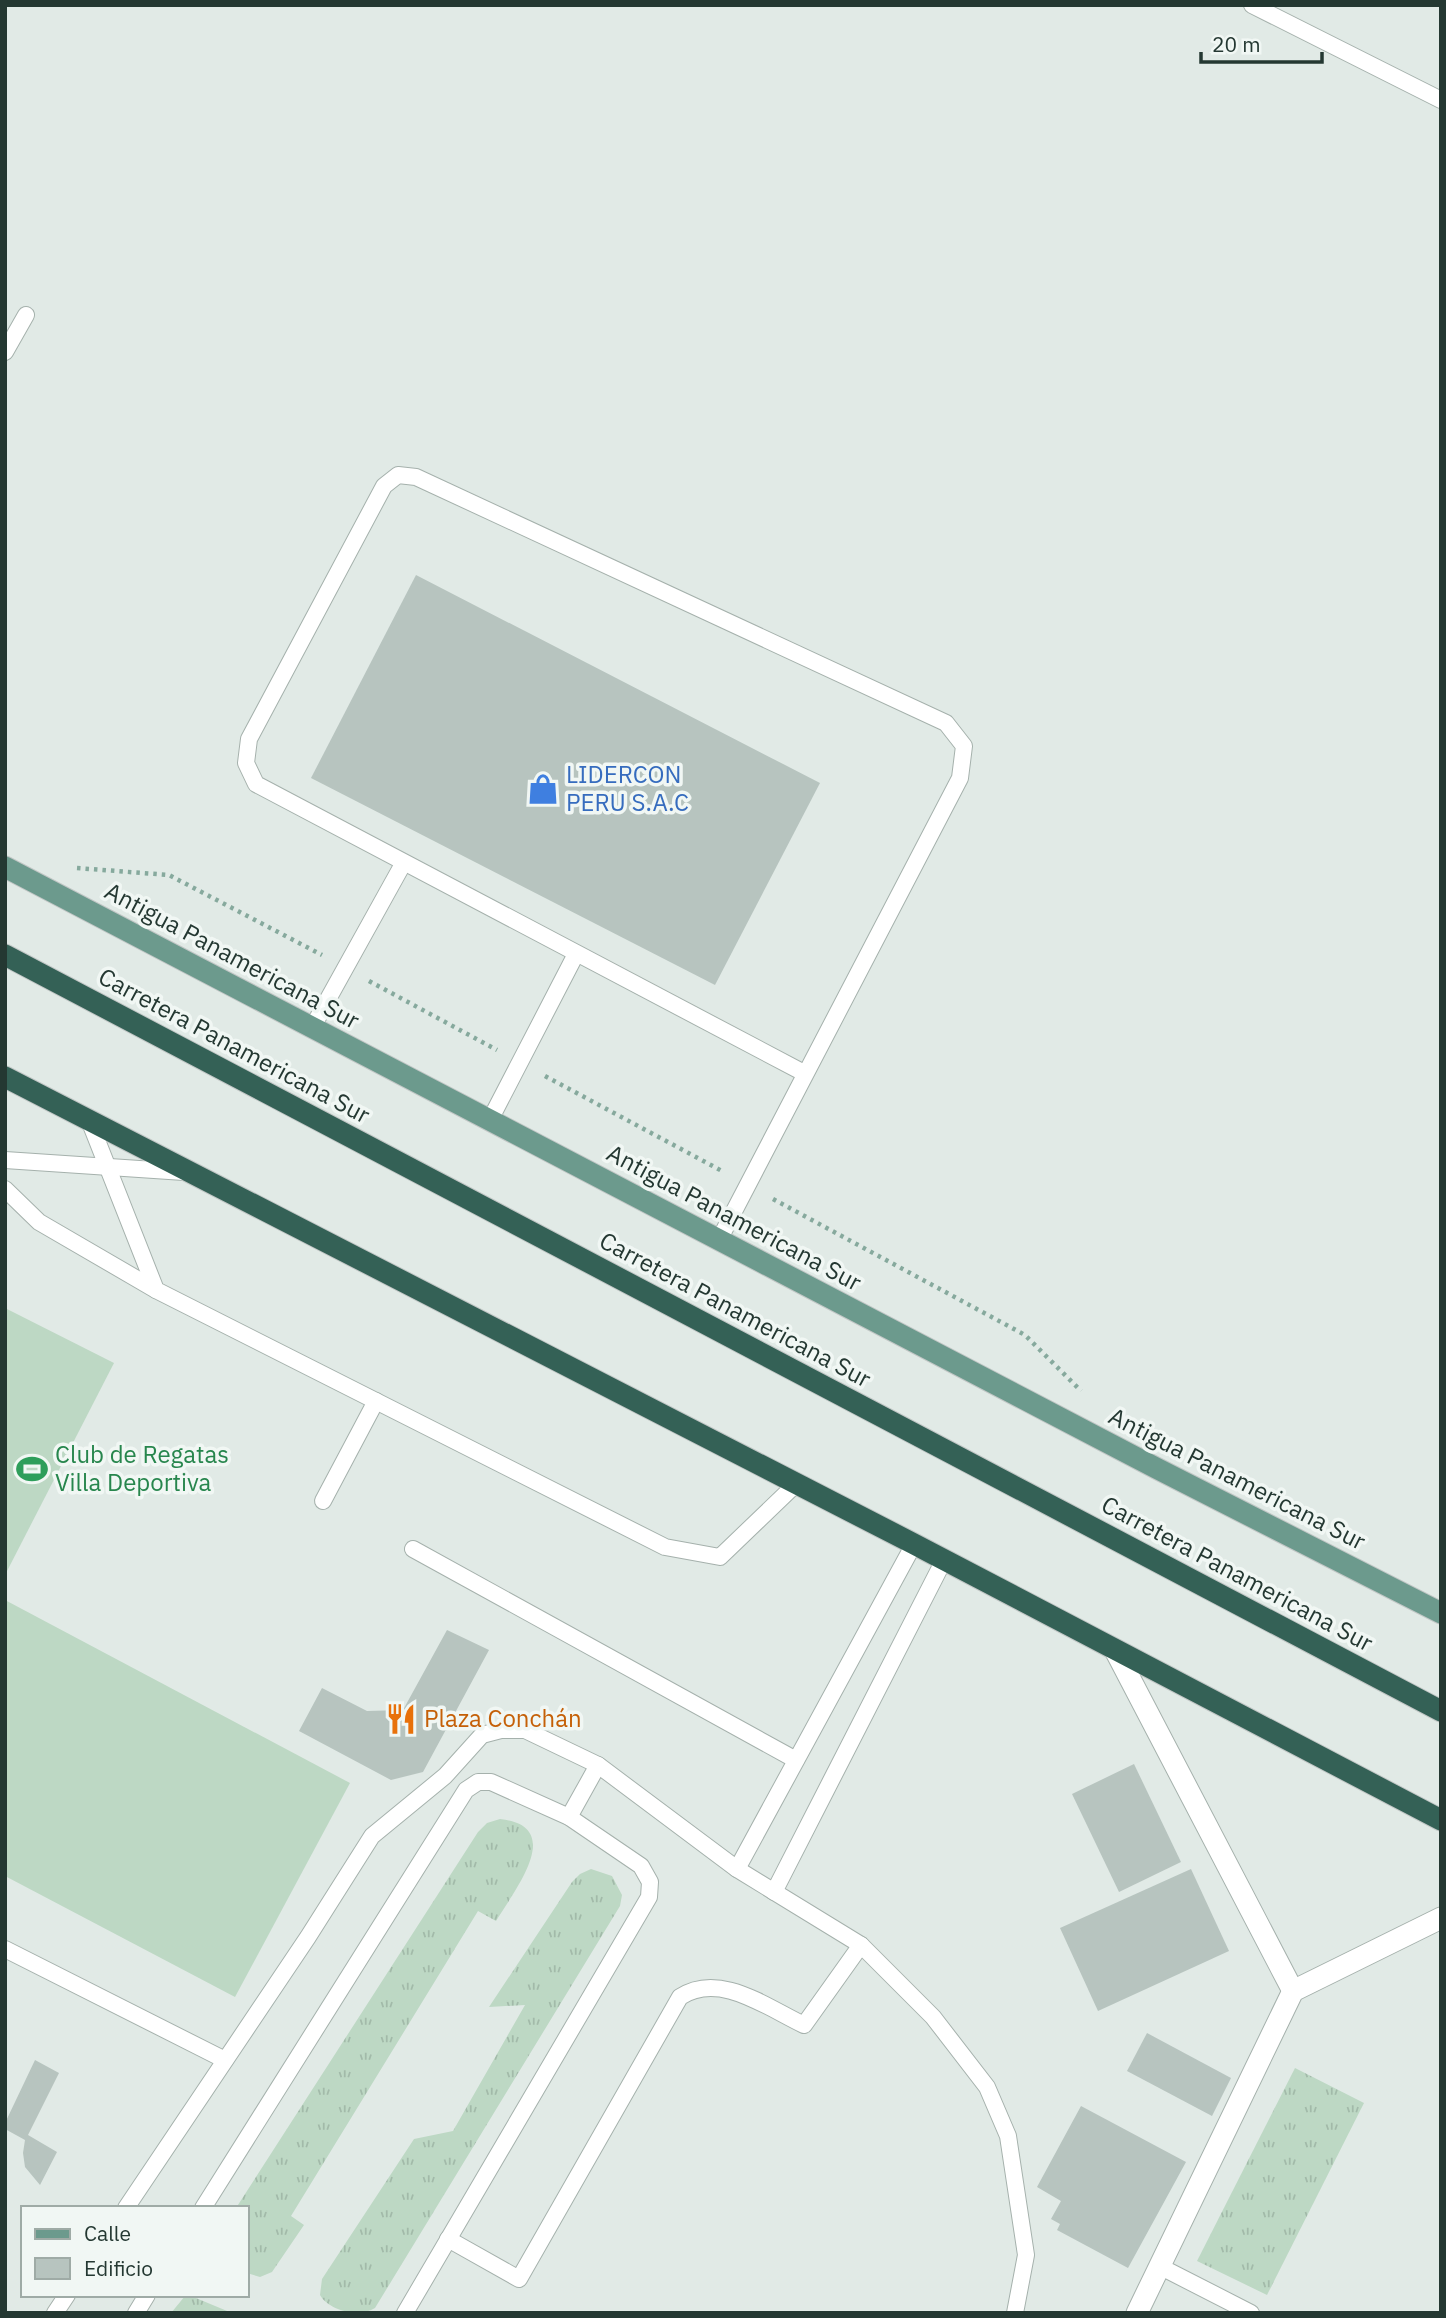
<svg xmlns="http://www.w3.org/2000/svg" width="1446" height="2318" font-family="'IBM Plex Sans',sans-serif">
<style>
.grass{fill:url(#grass-tufts)}
.garden{fill:#bdd8c4}
.building{fill:#b7c4bf}
.lines{fill:none;stroke-linecap:round;stroke-linejoin:round}
.service-casing{stroke:#a5b1ac;stroke-width:18}
.minor-casing{stroke:#a5b1ac;stroke-width:23}
.primary-casing{stroke:#c2c7c6;stroke-width:23}
.motorway-casing{stroke:#c2c7c6;stroke-width:23}
.path{stroke:#86a99d;stroke-width:4.5;stroke-dasharray:3.5 5;stroke-linecap:butt}
.service{stroke:#fff;stroke-width:16}
.minor{stroke:#fff;stroke-width:21}
.primary{stroke:#6c9a8d;stroke-width:21}
.motorway{stroke:#346156;stroke-width:21}
.labels{text-anchor:middle;stroke-width:7;stroke-linejoin:round;paint-order:stroke}
.shop-label{font-size:24px;fill:#366cbe;stroke:#f1f7f4;text-anchor:start}
.street-label{font-size:24px;fill:#243832;stroke:#f1f7f4}
.leisure-label{font-size:24px;fill:#27864d;stroke:#f1f7f4;text-anchor:start}
.food-label{font-size:24px;fill:#c56008;stroke:#f1f7f4;text-anchor:start}
</style>
<defs>
<pattern id="grass-tufts" width="24" height="20" patternUnits="userSpaceOnUse" patternTransform="scale(1.75)"><rect width="24" height="20" fill="#bdd8c4"/><path d="M3 7l-1-3M5 7V3M7 7l1-3M15 17l-1-3M17 17v-4M19 17l1-3" fill="none" stroke="#a2baa9"/></pattern>
</defs>
<rect width="100%" height="100%" fill="#e1eae6"/>
<g class="grass">
<path d="M500,1819C567,1826 514,1891 496,1921L478,1911L291,2216L304,2225L272,2272L260,2277L247,2273V2208H236L478,1832L487,1823Z"/>
<path d="M591,1869L612,1876L622,1895L620,1906L375,2308C360,2318 329,2311 320,2295L322,2279L414,2139L453,2131L525,2005L489,2007L572,1882L580,1874Z"/>
<polygon points="1295,2068 1364,2103 1267,2295 1197,2261"/>
<polygon points="185,2296 191,2296 232,2313 171,2313"/>
</g>
<g class="garden">
<polygon points="5,1308 114,1363 5,1575"/>
<polygon points="5,1600 350,1783 235,1997 5,1876"/>
</g>
<g class="building">
<polygon points="416,575 820,783 715,985 311,778"/>
<polygon points="447,1630 489,1650 423,1772 391,1780 299,1731 322,1688 367,1711 403,1710"/>
<polygon points="1134,1764 1181,1862 1119,1892 1072,1794"/>
<polygon points="1191,1869 1229,1951 1098,2011 1060,1928"/>
<polygon points="1147,2033 1231,2078 1212,2116 1127,2071"/>
<polygon points="35,2060 59,2073 28,2135 57,2152 40,2185 25,2167 23,2153 25,2140 5,2129 5,2123"/>
<polygon points="1081,2106 1186,2162 1128,2268 1057,2230 1060,2224 1051,2219 1061,2201 1037,2187"/>
</g>
<g class="lines">
<defs>
<g id="service">
<polyline points="1252,5 1441,100"/>
<polyline points="5,352 26,315"/>
<polyline points="312,1028 403,864"/>
<polyline points="89,1120 156,1290 665,1547 720,1557 796,1484"/>
<polyline points="490,1120 576,954"/>
<polyline points="5,1160 184,1172"/>
<polyline points="5,1189 39,1222 156,1290"/>
<polyline points="719,1240 960,778 964,746 946,723 416,477 398,475 384,486 249,739 246,763 256,784 804,1073"/>
<polyline points="323,1501 376,1401"/>
<polyline points="413,1549 796,1760"/>
<polyline points="569,1817 598,1765"/>
<polyline points="737,1869 914,1544"/>
<polyline points="774,1892 944,1560"/>
<polyline points="5,1949 225,2060"/>
<polyline points="126,2208 308,1937 372,1836 445,1776 482,1735 501,1730 525,1730 598,1765 737,1869 861,1945 933,2017 987,2087 1008,2136 1026,2255 1015,2313"/>
<polyline points="203,2208 466,1790 478,1782 491,1782 569,1817 641,1866 650,1882 649,1897 405,2313"/>
<path d="M448,2239L519,2279L680,1997C719,1971 766,2007 804,2025L861,1945"/>
<polyline points="1161,2267 1251,2313"/>
<polyline points="55,2313 67,2295"/>
<polyline points="136,2313 147,2295"/>
</g>
<g id="minor">
<polyline points="1115,1650 1293,1991"/>
<polyline points="1137,2313 1293,1991 1441,1918"/>
</g>
<polyline id="primary" points="5,867 1158,1469 1441,1613"/>
<g id="motorway">
<polyline points="5,955 1441,1711"/>
<polyline points="5,1077 914,1544 1441,1820"/>
</g>
</defs>
<use href="#service" class="service-casing"/>
<use href="#minor" class="minor-casing"/>
<use href="#primary" class="primary-casing"/>
<use href="#motorway" class="motorway-casing"/>
<g class="path">
<polyline points="77,868 169,875 322,955"/>
<polyline points="369,981 497,1050"/>
<polyline points="545,1076 722,1171"/>
<polyline points="773,1199 1025,1335 1081,1391"/>
</g>
<use href="#service" class="service"/>
<use href="#minor" class="minor"/>
<use href="#primary" class="primary"/>
<use href="#motorway" class="motorway"/>
</g>
<defs>
<symbol id="shop-bare" viewBox="-9 -9 18 18"><path d="M-5-2.5h2.3a2.7 3.5 0 0 1 5.4 0H5L5.5 6h-11ZM-1.5-2.5h3a1.5 2.3 0 0 0-3 0Z" fill="#3f7fe0" stroke="#f1f7f4" stroke-width="2.5" paint-order="stroke"/></symbol>
<symbol id="stadium-bare" viewBox="-9 -9 18 18"><path d="M0-5a6.5 5 0 1 0 0 10a6.5 5 0 1 0 0-10ZM-3.5-1.8h7v3.6h-7Z" fill="#2e9e5b" stroke="#f1f7f4" stroke-width="2.5" paint-order="stroke"/></symbol>
<symbol id="restaurant-bare" viewBox="-9 -9 18 18"><path d="M-5-6h1v4h1v-4h1v4h1v-4h1v5L-1.5 .5V6h-2V.5L-5-1ZM5-6V6H3V1.5H1.5Q1.5-4 5-6Z" fill="#e8710a" stroke="#f1f7f4" stroke-width="2.5" paint-order="stroke"/></symbol>
</defs>
<g fill-rule="evenodd">
<use href="#shop-bare" x="521" y="767" width="44" height="44"/>
<use href="#stadium-bare" x="10" y="1447" width="44" height="44"/>
<use href="#restaurant-bare" x="379" y="1697" width="44" height="44"/>
</g>
<g class="labels">
<g class="shop-label">
<text x="566" y="783">LIDERCON<tspan x="566" dy="28">PERU S.A.C</tspan></text>
</g>
<g class="street-label">
<text transform="translate(232 956) rotate(28)" y="8">Antigua Panamericana Sur</text>
<text transform="translate(234 1046) rotate(28)" y="8">Carretera Panamericana Sur</text>
<text transform="translate(734 1218) rotate(28)" y="8">Antigua Panamericana Sur</text>
<text transform="translate(735 1310) rotate(28)" y="8">Carretera Panamericana Sur</text>
<text transform="translate(1237 1479) rotate(27)" y="8">Antigua Panamericana Sur</text>
<text transform="translate(1237 1574) rotate(28)" y="8">Carretera Panamericana Sur</text>
</g>
<g class="leisure-label">
<text x="55" y="1463">Club de Regatas<tspan x="55" dy="28">Villa Deportiva</tspan></text>
</g>
<g class="food-label">
<text x="424" y="1727">Plaza Conchán</text>
</g>
</g>
<rect width="1446" height="2318" fill="none" stroke="#243832" stroke-width="14"/>
<rect x="21" y="2206" width="228" height="91" fill="#f1f7f4" stroke="#9faba6" stroke-width="2"/>
<rect x="35" y="2229" width="35" height="10" fill="#6c9a8d" stroke="#9faba6" stroke-width="2"/>
<text x="84" y="2241" font-size="21" fill="#243832">Calle</text>
<rect x="35" y="2258" width="35" height="21" fill="#b7c4bf" stroke="#9faba6" stroke-width="2"/>
<text x="84" y="2276" font-size="21" fill="#243832">Edificio</text>
<path d="M1201 52v10h121v-10" fill="none" stroke="#243832" stroke-width="3.5"/>
<text x="1212" y="52" font-size="21" fill="#243832" stroke="#f1f7f4" stroke-width="5" paint-order="stroke">20 m</text>
</svg>
